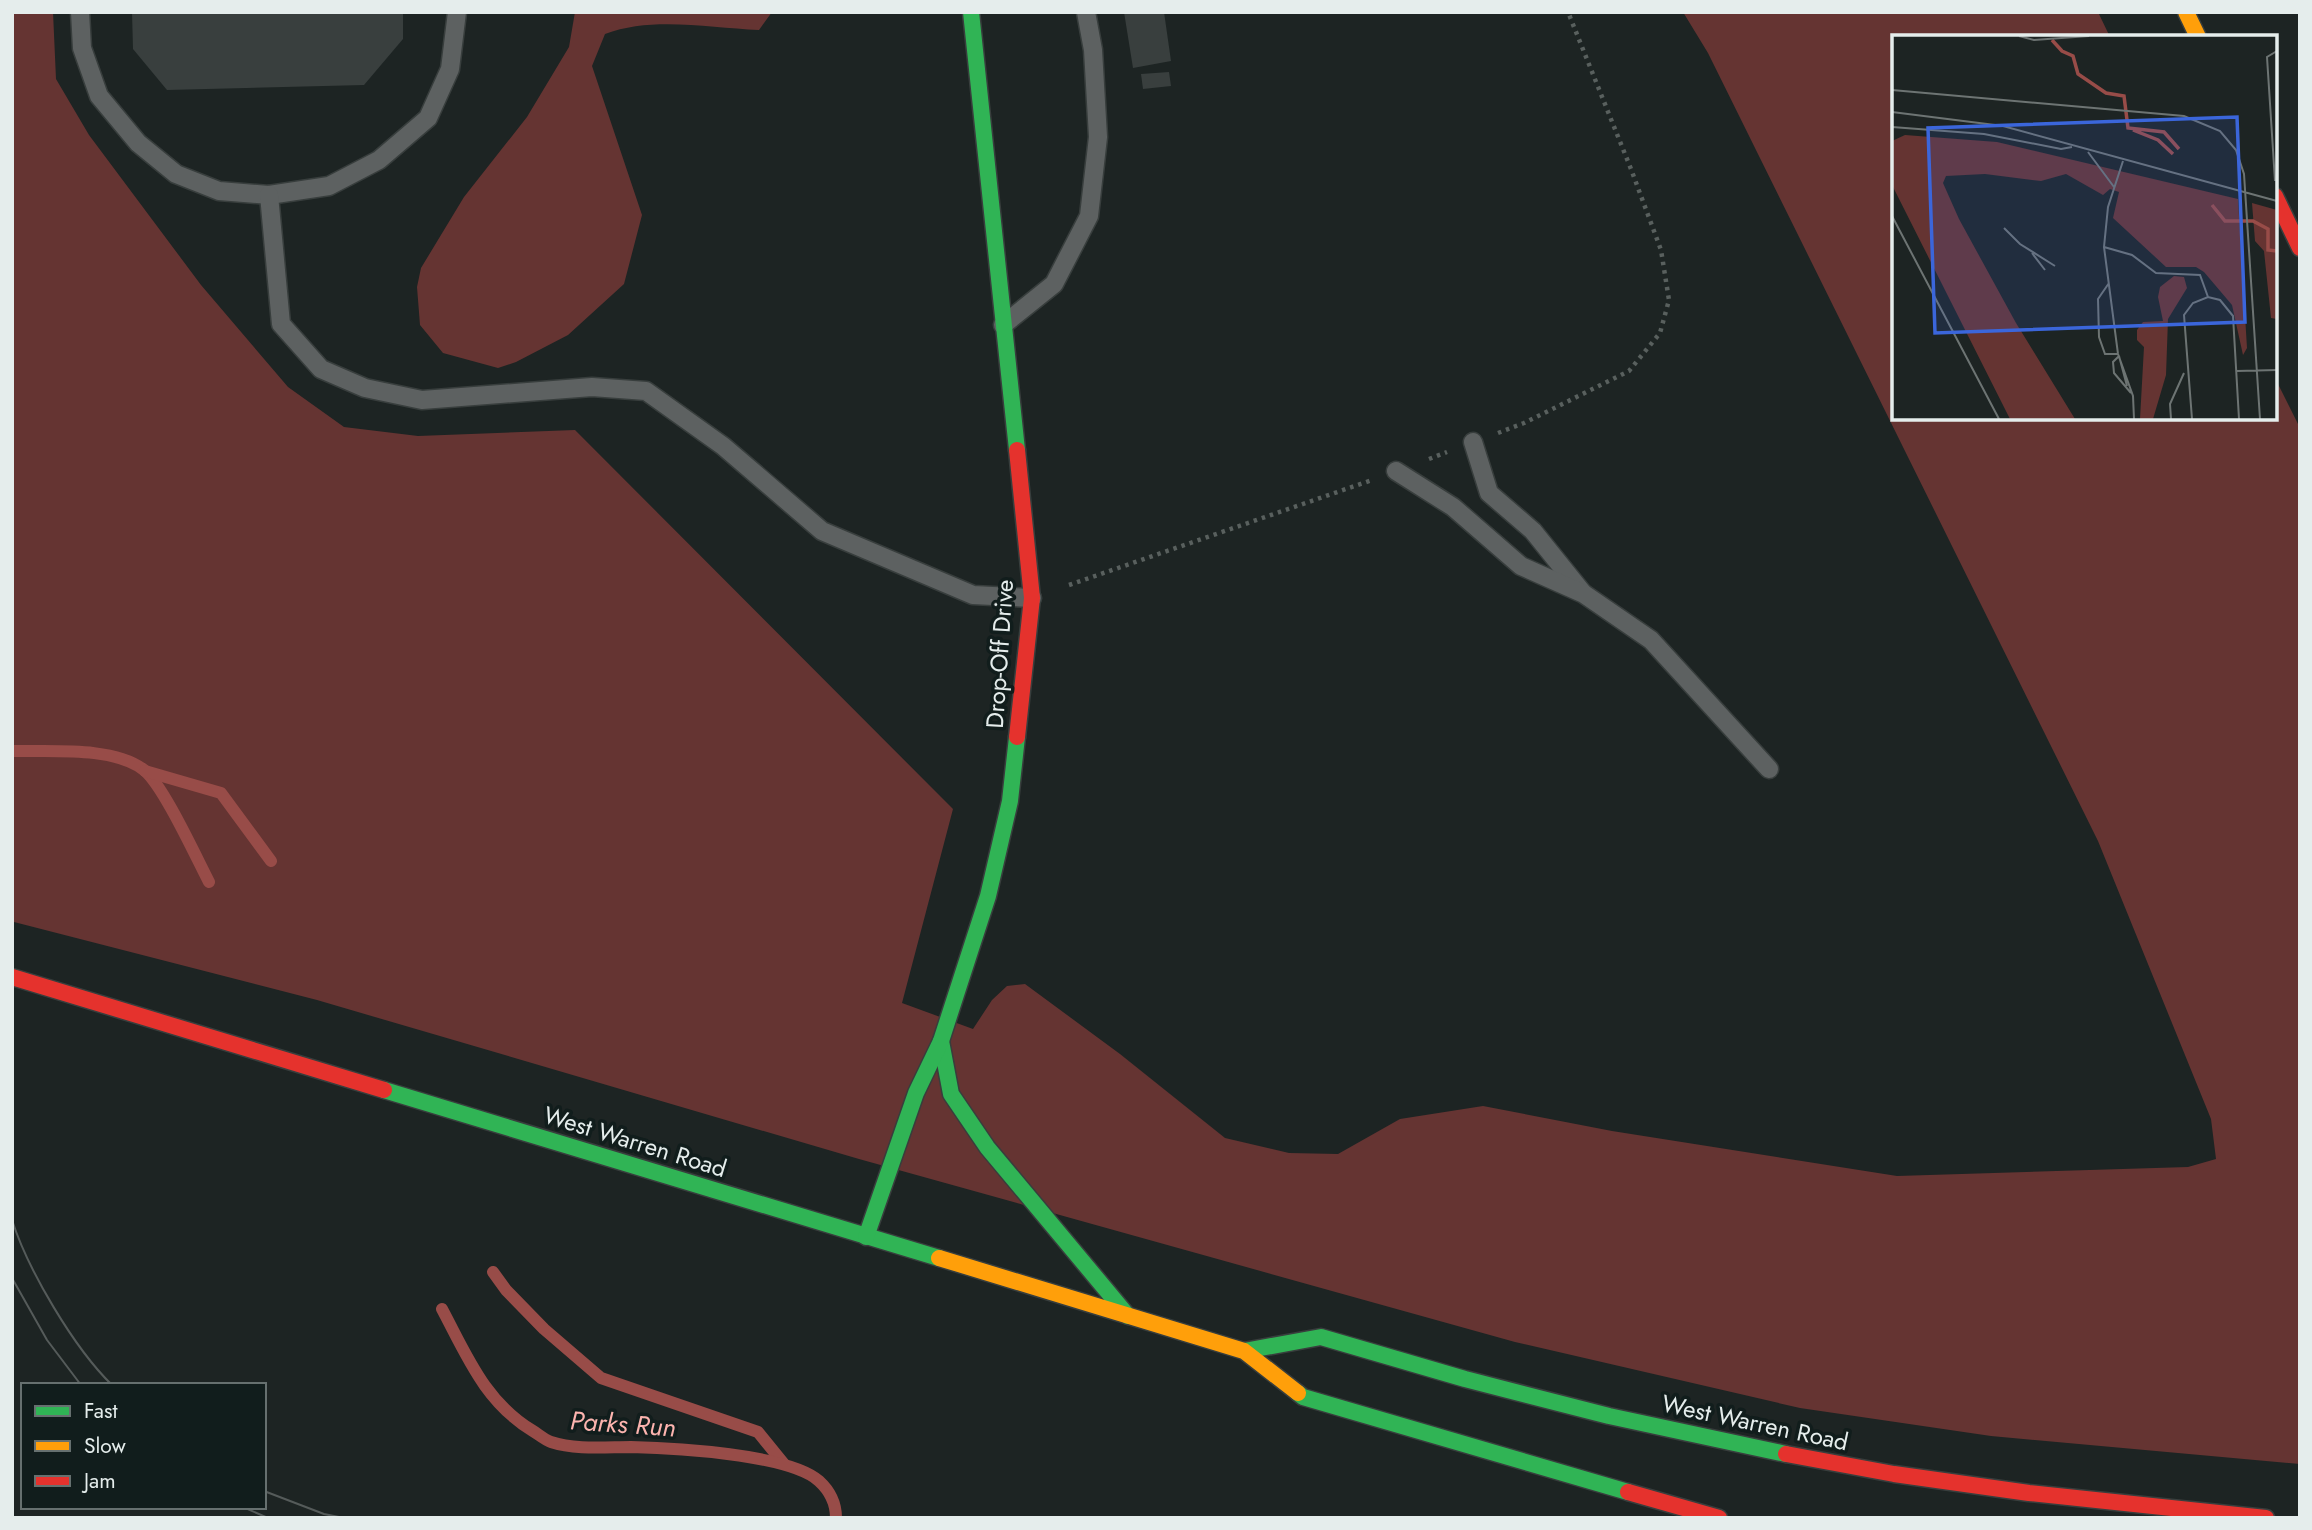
<svg xmlns="http://www.w3.org/2000/svg" width="2312" height="1530" font-family="Jost,sans-serif">
<style>
.green{fill:#653432}
.lines{fill:none;stroke-linecap:round;stroke-linejoin:round}
.stream{stroke:#984c48;stroke-width:12}
.building{fill:#393f3e}
.lane-casing{stroke:#383e3d;stroke-width:21}
.fast-casing{stroke:#383e3d;stroke-width:19}
.slow-casing{stroke:#383e3d;stroke-width:19}
.jam-casing{stroke:#383e3d;stroke-width:19}
.path{stroke:#59605e;stroke-width:4.5;stroke-dasharray:3.5 5;stroke-linecap:butt}
.lane{stroke:#5d6161;stroke-width:18}
.fast{stroke:#30b455;stroke-width:16}
.slow{stroke:#ff9f0a;stroke-width:16}
.jam{stroke:#e5322d;stroke-width:16}
.tram{stroke:#555b5a;stroke-width:2}
.labels{text-anchor:middle;stroke-width:7;stroke-linejoin:round;paint-order:stroke}
.street-label{font-size:24px;fill:#e5edec;stroke:#111d1c}
.water-label{font-size:26px;font-style:italic;fill:#fcb4af;stroke:#111d1c}
.inset-river{fill:none;stroke:#984c48;stroke-width:3.5}
.inset-road{fill:none;stroke:#6d7473;stroke-width:2}
.view{fill:#3b66db;fill-opacity:0.15;stroke:#3b66db;stroke-width:3.5}
.inset-edge{fill:none;stroke:#e5edec;stroke-width:3.5}
</style>
<rect width="100%" height="100%" fill="#1d2423"/>
<g class="green">
<polygon points="12,12 53,12 56,79 89,135 201,285 288,387 344,427 418,436 575,430 953,809 902,1003 973,1029 992,1000 1007,986 1025,984 1120,1054 1225,1138 1289,1153 1338,1154 1400,1119 1483,1106 1612,1131 1897,1176 2188,1167 2216,1159 2211,1119 2098,841 1708,53 1683,12 2098,12 2110,37 1894,37 1894,418 2275,418 2275,378 2300,428 2300,1464 1991,1436 1800,1408 1515,1342 859,1159 317,1000 14,922"/>
<path d="M575,12H772L759,30C710,28 652,16 605,34L592,66L642,215L624,284L568,335L516,362L498,368L443,353L420,325L417,287L421,268L464,197L527,117L569,47Z"/>
</g>
<g class="lines">
<g class="stream">
<path d="M12,751C49,752 114,746 144,770C163,785 196,857 209,882"/>
<polyline points="145,771 221,793 271,861"/>
<polyline points="493,1272 506,1290 544,1329 601,1378 758,1432 784,1464"/>
<path d="M442,1309C467,1356 485,1402 533,1431C538,1434 545,1440 551,1442C575,1450 606,1447 631,1447C673,1448 789,1454 819,1481C830,1491 836,1503 836,1518"/>
</g>
</g>
<g class="building">
<polygon points="132,12 403,12 403,39 364,85 167,90 133,49"/>
<polygon points="1124,12 1164,12 1171,61 1133,68"/>
<polygon points="1169,72 1171,86 1143,89 1141,74"/>
</g>
<g class="lines">
<defs>
<g id="lane">
<polyline points="80,12 82,48 99,96 138,143 176,174 219,191 269,195 329,186 379,160 428,118 450,69 457,12"/>
<polyline points="269,195 281,324 321,369 365,388 422,400 592,387 646,391 723,446 822,531 973,595 1032,598"/>
<polyline points="1003,325 1054,284 1089,216 1098,137 1093,50 1086,12"/>
<polyline points="1473,442 1489,493 1533,531 1582,592"/>
<polyline points="1396,471 1453,507 1521,566 1584,594 1651,640 1769,769"/>
</g>
<g id="fast">
<polyline points="971,12 1017,450"/>
<polyline points="941,1041 951,1094 987,1147 1128,1316"/>
<polyline points="384,1090 939,1258"/>
<polyline points="866,1237 916,1093 941,1041 988,896 1010,801 1017,737"/>
<polyline points="1244,1351 1321,1337 1465,1379 1609,1416 1786,1454"/>
<polyline points="1298,1393 1303,1397 1628,1492"/>
</g>
<g id="slow">
<polyline points="2186,12 2198,37"/>
<polyline points="939,1258 1244,1351 1298,1393"/>
</g>
<g id="jam">
<polyline points="2275,196 2300,248"/>
<polyline points="1017,450 1032,598 1017,737"/>
<polyline points="12,977 384,1090"/>
<polyline points="1786,1454 1894,1474 2029,1493 2266,1518"/>
<polyline points="1628,1492 1719,1518"/>
</g>
</defs>
<use href="#lane" class="lane-casing"/>
<use href="#fast" class="fast-casing"/>
<use href="#slow" class="slow-casing"/>
<use href="#jam" class="jam-casing"/>
<g class="path">
<polyline points="1498,433 1524,423 1629,371 1660,333 1669,300 1661,250 1631,169 1568,12"/>
<polyline points="1429,459 1447,452"/>
<polyline points="1069,585 1372,480"/>
</g>
<use href="#lane" class="lane"/>
<use href="#fast" class="fast"/>
<use href="#slow" class="slow"/>
<use href="#jam" class="jam"/>
<g class="tram">
<path d="M12,1220C28,1270 74,1348 112,1385"/>
<polyline points="12,1278 47,1340 81,1385"/>
<polyline points="264,1491 324,1514 344,1518"/>
<polyline points="243,1507 268,1518"/>
</g>
</g>
<g class="labels">
<g class="street-label">
<text transform="translate(1000 654) rotate(-86)" y="8">Drop-Off Drive</text>
<text transform="translate(635 1142) rotate(17)" y="8">West Warren Road</text>
<text transform="translate(1755 1423) rotate(12)" y="8">West Warren Road</text>
</g>
<g class="water-label">
<text transform="translate(623 1424) rotate(4)" y="9">Parks Run</text>
</g>
</g>
<g transform="translate(1892 35)">
<rect width="385" height="385" fill="#1d2423"/>
<path d="M13,100L105,107L346,164L355,313L351,320L340,270L312,237L304,232H274L221,183L227,157L218,154L211,160L174,139L149,146L93,139L54,141L51,148L67,184L124,288L183,384H118L0,150V106ZM360,168L385,175V284L379,283L372,216L363,206ZM282,241L292,242L295,253L276,284L274,340L261,384H248L252,312L245,305V295L251,287L271,286L266,262L268,252Z" fill="#653432"/>
<path class="inset-river" d="M160,5L170,16L181,21L186,39L214,58L232,61L236,93L272,97L287,114M241,95L266,105L281,119M320,170L333,186H361L376,194V215L385,216"/>
<path class="inset-road" d="M127,1L142,5L197,1M0,55L292,81L328,96L344,115L352,139L368,384M0,77L111,91L385,166M0,92L92,99L169,114L180,112M196,117L222,152M231,126L216,172L212,212L226,319L241,361L242,384M383,146L375,22L385,16M0,181L107,384M112,193L128,209L163,231M212,212L240,220L264,238L308,240L316,262M140,218L153,235M217,248L206,264L207,302L213,319H226M227,321L221,327L222,338L239,358M227,321L235,351M345,336L385,335M279,384L278,369L292,338M300,384L292,280L301,268L316,262L328,265L341,281L347,384"/>
<path class="view" d="M345,82L353,287L43,298L36,93Z"/>
<rect width="385" height="385" class="inset-edge"/>
</g>
<rect width="2312" height="1530" fill="none" stroke="#e5edec" stroke-width="28"/>
<rect x="21" y="1383" width="245" height="126" fill="#111d1c" stroke="#66706f" stroke-width="2"/>
<rect x="35" y="1406" width="35" height="10" fill="#30b455" stroke="#66706f" stroke-width="2"/>
<text x="84" y="1418" font-size="21" fill="#e5edec">Fast</text>
<rect x="35" y="1441" width="35" height="10" fill="#ff9f0a" stroke="#66706f" stroke-width="2"/>
<text x="84" y="1453" font-size="21" fill="#e5edec">Slow</text>
<rect x="35" y="1476" width="35" height="10" fill="#e5322d" stroke="#66706f" stroke-width="2"/>
<text x="84" y="1488" font-size="21" fill="#e5edec">Jam</text>
</svg>
